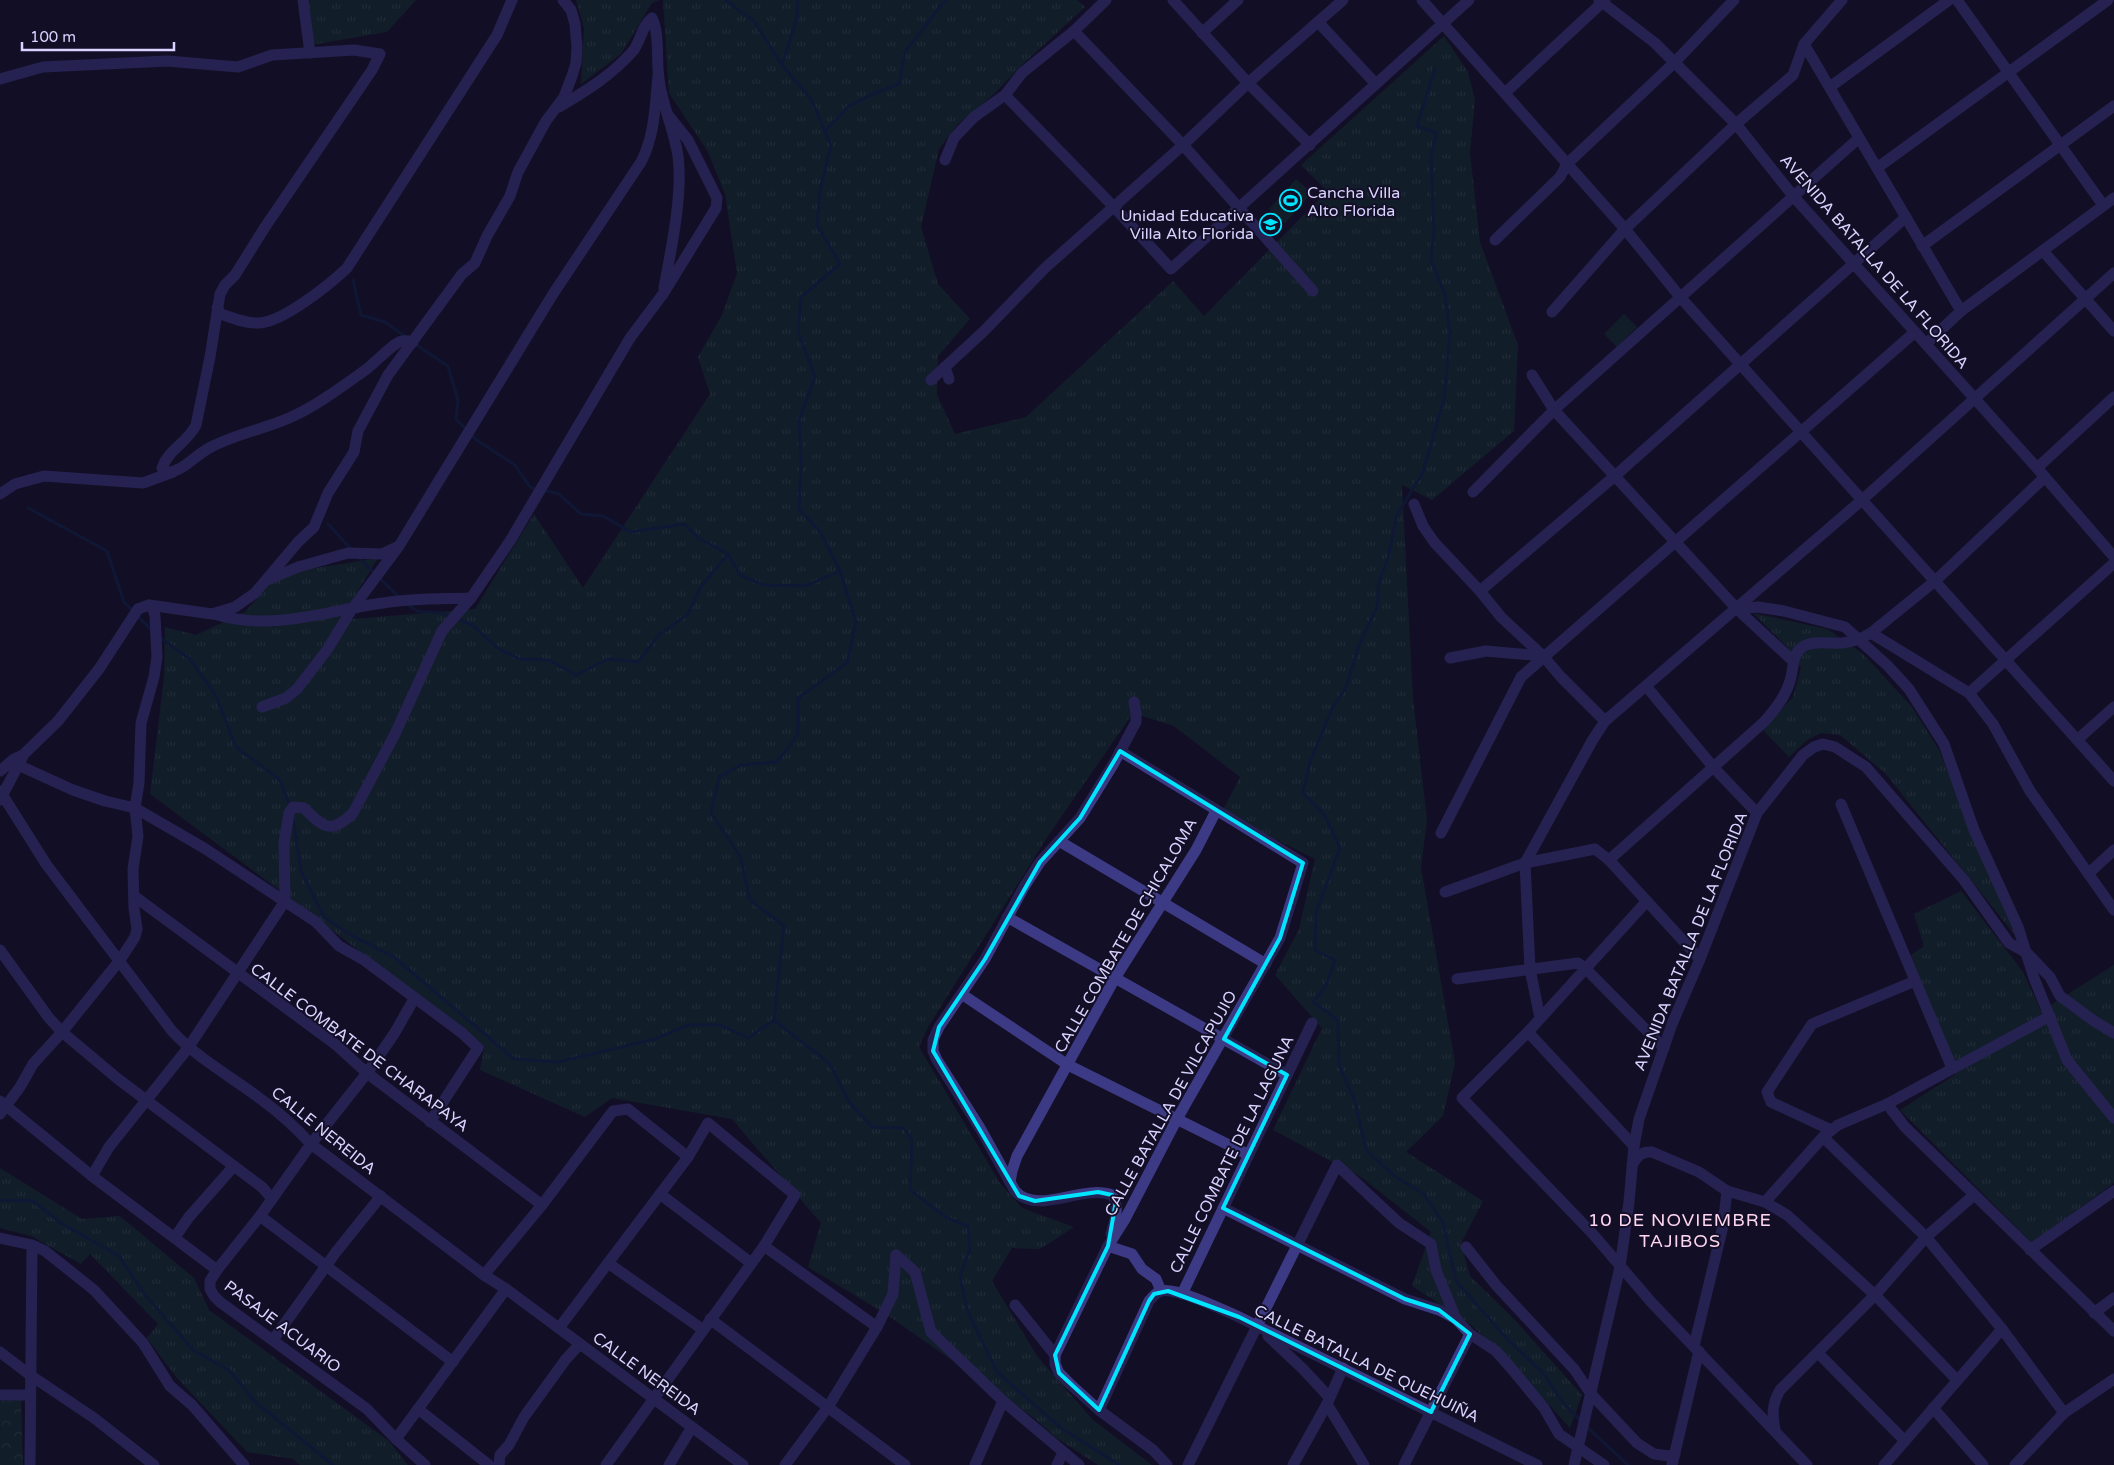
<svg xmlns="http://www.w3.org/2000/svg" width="2114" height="1465" font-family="'Varela Round',sans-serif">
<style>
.grass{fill:url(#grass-tufts)}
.park{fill:url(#park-crowns)}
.garden{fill:#12302f}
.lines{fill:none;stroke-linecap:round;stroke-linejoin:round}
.stream{stroke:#0c2248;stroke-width:3}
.minor{stroke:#3d3a85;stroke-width:11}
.marked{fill:none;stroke:#00e5ff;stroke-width:4;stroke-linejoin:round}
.labels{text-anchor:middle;stroke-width:4;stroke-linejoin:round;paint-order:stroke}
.poi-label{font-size:16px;fill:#d9d4ff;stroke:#130f26;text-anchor:start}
.street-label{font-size:16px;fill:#d9d4ff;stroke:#130f26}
.neighbourhood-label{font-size:18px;letter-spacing:1px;fill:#ffd6f0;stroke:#130f26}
</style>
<defs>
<pattern id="grass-tufts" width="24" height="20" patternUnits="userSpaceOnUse" patternTransform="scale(1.25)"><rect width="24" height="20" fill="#12302f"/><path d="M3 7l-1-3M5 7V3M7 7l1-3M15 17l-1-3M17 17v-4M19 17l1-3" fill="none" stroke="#344d4e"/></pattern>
<pattern id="park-crowns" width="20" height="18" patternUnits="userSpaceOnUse" patternTransform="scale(1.25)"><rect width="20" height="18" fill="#12302f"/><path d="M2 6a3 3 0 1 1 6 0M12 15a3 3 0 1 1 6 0" fill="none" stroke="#344d4e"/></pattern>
</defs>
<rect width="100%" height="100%" fill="#130f26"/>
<g class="grass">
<polygon points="304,0 416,0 387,32 311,45"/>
<polygon points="576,0 660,0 652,3 621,54 581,84 584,28"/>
<polygon points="663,0 1077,0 1085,7 1022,65 993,95 957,125 939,149 921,227 938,284 970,319 938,356 937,395 955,434 1026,417 1173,281 1204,316 1327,191 1301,165 1444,36 1468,72 1475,100 1470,153 1480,242 1518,345 1514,431 1432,500 1402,485 1413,699 1427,820 1421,867 1455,1063 1443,1116 1406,1152 1483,1201 1461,1243 1470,1276 1514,1319 1582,1395 1570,1428 1509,1360 1469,1323 1412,1286 1431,1232 1361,1177 1273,1130 1322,1028 1275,975 1299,929 1315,859 1222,812 1240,777 1174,726 1133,713 1048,836 928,1027 919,1047 1000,1183 1022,1208 1074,1227 1040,1249 1012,1248 992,1281 1037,1356 1093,1420 1152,1465 1098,1465 1055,1437 1034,1418 886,1314 808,1267 821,1223 732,1119 612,1098 585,1117 480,1070 484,1048 310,913 150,794 164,677 165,627 196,635 245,612 279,574 378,558 340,620 475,609 534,514 583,588 710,394 698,357 722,315 737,273 725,194 708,152 669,93"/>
<polygon points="1753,613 1827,629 1863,654 1912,707 1939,750 2015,935 1885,773 1840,735 1821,733 1807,740 1789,757 1763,730 1793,697 1801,668 1787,647"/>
<polygon points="1961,891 2023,972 2041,1011 2114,965 2114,1183 2032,1243 1900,1110 1956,1074 1911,955 1924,946 1914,914"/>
<polygon points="0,1168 82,1219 120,1216 194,1278 209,1310 389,1441 408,1465 300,1465 293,1459 247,1452 177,1378 147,1338 158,1324 90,1254 81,1264 31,1236 0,1228"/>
</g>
<polygon class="park" points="21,1400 23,1465 0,1465 0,1401"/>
<g class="garden">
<polygon points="1296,179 1312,193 1285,223 1269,209"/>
<polygon points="1624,314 1637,327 1617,347 1604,334"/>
</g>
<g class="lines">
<g class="stream">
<polyline points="725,0 754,21 782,65 811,99 825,131 831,145 820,191 817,225 840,264 801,297 798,332 815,377 799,420 801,460 799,509 821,533 840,571 856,622 847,663 798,698 798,734 777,762 741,765 719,777 711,813 740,856 750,900 784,926 774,1020 830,1064 849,1102 872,1127 904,1128 912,1140 910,1190 947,1218 968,1226 970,1248 960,1277 967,1310 997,1372 1061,1428 1119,1465"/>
<polyline points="782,64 797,19 798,0"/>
<polyline points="1435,69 1417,126 1437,133 1431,156 1434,230 1431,260 1445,295 1450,332 1444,399 1423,472 1397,515 1388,558 1379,581 1377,607 1359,645 1346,687 1332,709 1310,762 1303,793 1325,816 1340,848 1316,912 1315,950 1335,960 1326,986 1313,1002 1338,1020 1339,1065 1355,1102 1366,1150 1393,1175 1424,1194 1443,1223 1456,1281 1508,1340 1544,1374 1563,1403 1580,1420"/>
<polyline points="825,131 849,106 875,93 899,84 905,52 942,4 947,0"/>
<polyline points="353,280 361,315 385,322 406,337"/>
<polyline points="415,344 448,366 458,400 456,419 466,429"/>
<polyline points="470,434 478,441 515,465 530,487 537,489"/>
<polyline points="543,490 559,494 581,514 603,516 631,532 684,524 700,539 728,554 740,575 763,585 806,586 840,571"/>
<polyline points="28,508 107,551 124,602 133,611"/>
<polyline points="328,524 351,549"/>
<polyline points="357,556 399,597"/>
<polyline points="407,604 417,611 442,613 450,617"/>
<polyline points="138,616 152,631"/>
<polyline points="456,619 471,624 499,649 519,659 549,660 576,675 608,659 638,662 659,635 688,614 700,588 728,554"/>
<polyline points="159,637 190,659 216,696 236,747 280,780 290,806"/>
<polyline points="293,817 301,871 324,917 349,934 394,957 514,1059 558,1062 655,1039 688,1025 720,1025 748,1038 774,1020"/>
<polyline points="0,1200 33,1201 61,1223 119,1256 145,1295 193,1350 230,1371 254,1401 333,1465"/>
<polyline points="1587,1427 1628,1465"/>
</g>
<g class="minor">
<polyline points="303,0 310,53"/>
<polyline points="1173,0 1248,83 1310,145"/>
<polyline points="1422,0 1625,229 1681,298 2114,781"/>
<polyline points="1599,0 1655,43 1736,124 1794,197 2037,468 2114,557"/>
<polyline points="1957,0 2103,205"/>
<polyline points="1318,22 1376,84"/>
<polyline points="1074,31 1183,145 1313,291"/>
<polyline points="1202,33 1238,0"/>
<polyline points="1804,44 1961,311"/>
<path d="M0,79L43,67L167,61L238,67L272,55L354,50L380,54L372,70L265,227L235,275L225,285L220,294L210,357L196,425C188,442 168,450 162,468L166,473C184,471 195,455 211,447C236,434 264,429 289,418C316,406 340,388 364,371C373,365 394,342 402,341C405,340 409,341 413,342"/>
<polyline points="1830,87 1949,0"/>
<polyline points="1505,93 1605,0"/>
<polyline points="1005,95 1114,207 1171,269 1469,0"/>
<path d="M559,107C586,91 612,75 633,51C641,41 641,27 652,18C660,34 656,60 659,79C662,105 674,129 678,156C683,195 671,250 664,288"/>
<polyline points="945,160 954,138 974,117 1005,95 1022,73 1074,31 1106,0"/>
<polyline points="1877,168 2108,0"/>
<polyline points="1495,240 1560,177 1567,164 1675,62 1734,0"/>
<polyline points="1922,246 2114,106"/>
<polyline points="2043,251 2114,331"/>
<path d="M217,308L221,314C232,318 247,324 259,323C283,322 329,285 347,268L497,35L512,0"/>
<polyline points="1552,312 1625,229 1736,124 1793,75 1804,44 1842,0"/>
<polyline points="1926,344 1961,311 2114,198"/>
<polyline points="945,367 949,379"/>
<polyline points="1532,375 1554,410 1737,609 1793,661"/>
<polyline points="931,380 984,331 1045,268 1183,145 1248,83 1343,0"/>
<polyline points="2037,468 2114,397"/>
<polyline points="1473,492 1554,410 1859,138"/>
<polyline points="0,494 15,484 44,476 143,483 173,472"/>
<polyline points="1414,504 1423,526 1434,542 1480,591 1501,617 1543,656 1561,677 1605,721"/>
<polyline points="267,580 298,567 348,553 382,554 397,547"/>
<polyline points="1480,591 1616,475 1906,217"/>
<polyline points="149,605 212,614 235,607 255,593 298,542 314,527 328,493 354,452 358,431 388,375 462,274 475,263 487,236 510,196 518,172 546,121 564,97 572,76 576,63 577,47 575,24 571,10 563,0"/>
<polyline points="1737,609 1758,607 1784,611 1845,627 1888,666 1909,689 1944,744 1974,830 2018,927 2034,978 2067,1060 2114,1118"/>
<path d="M214,614C273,632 325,611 383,603C413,598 442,599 471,598"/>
<polyline points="1871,633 1969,693 1993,724 2030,791 2114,910"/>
<polyline points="1450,658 1486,651 1543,656"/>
<polyline points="1646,686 1714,768 1757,813"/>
<polyline points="1969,693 2114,563"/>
<path d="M262,707L286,698L297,689L327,650L352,609L399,546L553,294L641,162C655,135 655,106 658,76"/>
<polyline points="2077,740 2114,707"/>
<polyline points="18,765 73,790 105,801 135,808 204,848 316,922 339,946 364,960 462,1033 478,1048 430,1122"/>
<polyline points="0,771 14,759 23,755"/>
<path d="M0,791L46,864L172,1031C198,1059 232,1077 262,1100C280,1113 296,1128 311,1144L484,1275L506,1289L743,1465"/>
<polyline points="0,800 24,754 58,721 99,669 138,609 149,605 153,609 155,616 157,657 154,677 141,723 139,783 135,808 138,836 133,869 134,908 137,929 135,937 120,960 62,1032 33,1064 20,1087 0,1114"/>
<polyline points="1841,804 1952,1068"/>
<polyline points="1441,833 1521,677 1915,332"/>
<polyline points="1059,841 1266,964"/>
<path d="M1609,860L1764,722C1776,709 1787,695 1791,677C1794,666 1792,653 1804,646C1815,640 1830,644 1842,643C1853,642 1861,639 1871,633L1935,581L2045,477"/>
<polyline points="2089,873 2114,850"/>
<polyline points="1445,892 1525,863 1595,849 1609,860 1700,959"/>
<polyline points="134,896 335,1044 367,1073 542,1205"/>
<polyline points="1647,901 1528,1032 1462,1098 1592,1233 1652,1303 1807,1465"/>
<polyline points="1007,917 1287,1075"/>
<polyline points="0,950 49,1018 62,1032 118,1079 263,1188 272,1199"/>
<polyline points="1457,979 1578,963 1585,968 1664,1048"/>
<polyline points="963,995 1068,1065 1249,1155"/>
<polyline points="414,999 394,1034 367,1073 311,1144 260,1216 217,1270 210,1281 210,1289 214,1296 220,1302 367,1409 396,1439 425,1465"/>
<polyline points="1540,1018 1530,969 1525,863 1592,741 1605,721 1862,500 2114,273"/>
<polyline points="1528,1032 1634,1146"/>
<polyline points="0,1101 92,1176 217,1270"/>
<polyline points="1887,1104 1905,1127 2114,1331"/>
<polyline points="1831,1130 1771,1102 1767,1092 1812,1024 1915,981"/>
<polyline points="1823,1137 1926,1237 2002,1329 2064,1413"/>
<path d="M1632,1165C1638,1156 1641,1151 1652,1152L1699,1172L1727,1191L1765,1202L1787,1215L1875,1295L1957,1380"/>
<path d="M92,1176L109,1147L188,1048L285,901L284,843L289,813L293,807L304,808C323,827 331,835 353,813L395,734L442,631L471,598L510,541L630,338L663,294L716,208L717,198L688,140L668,115"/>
<polyline points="1010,1182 1012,1171 1017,1156 1115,978 1196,850 1216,811"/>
<polyline points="660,1194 751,1263"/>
<polyline points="1765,1202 1823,1137 1838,1125 1887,1104 2050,1016"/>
<polyline points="1223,1208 1405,1299 1439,1310 1456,1319 1470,1334 1496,1351 1511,1368 1544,1408 1559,1434 1604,1465"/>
<polyline points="260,1216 453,1362"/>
<path d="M1111,1234C1115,1221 1120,1206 1112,1195C1082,1184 1037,1216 1015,1191L980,1128L937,1060L933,1051V1040L939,1027L985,959L1024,887L1040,862L1080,818L1114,763L1136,722V713L1134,702"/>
<polyline points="175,1237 189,1217 234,1166"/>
<polyline points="0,1238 32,1245 45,1251 94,1290 143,1343 170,1386 192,1405 244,1465"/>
<polyline points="764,1246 877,1327"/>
<polyline points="1108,1246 1132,1254 1142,1269 1156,1279 1161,1291"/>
<polyline points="1466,1247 1496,1285 1574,1369 1591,1394 1637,1443 1654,1454 1669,1456 1675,1454"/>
<polyline points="2030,1250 2114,1191"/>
<polyline points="896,1255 915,1272 931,1332 1003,1401 1079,1465"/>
<polyline points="608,1263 702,1329"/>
<polyline points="484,1275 542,1205 613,1111 628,1109 688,1157"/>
<polyline points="1182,1294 1312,1023"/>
<polyline points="1015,1305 1055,1355 1055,1364 1059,1373 1070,1384 1099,1410 1153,1450 1167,1465"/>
<polyline points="2094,1313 2114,1298"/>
<polyline points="710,1319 905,1465"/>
<polyline points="559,1328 688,1157 708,1123 795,1195 764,1246 606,1465"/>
<polyline points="1268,1336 1303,1369 1329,1397"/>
<polyline points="273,1340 336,1252 381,1196"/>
<polyline points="1694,1346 1723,1226 1727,1191"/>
<polyline points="0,1352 30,1375 94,1418 154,1465"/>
<polyline points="1818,1353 1905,1441"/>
<polyline points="1055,1355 1108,1246 1125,1219 1177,1119 1280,938 1303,863 1120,751"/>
<polyline points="0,1395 30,1395"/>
<polyline points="1327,1404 1364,1465"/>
<polyline points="1933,1408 1983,1465"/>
<polyline points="418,1409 489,1465"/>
<path d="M1099,1410L1149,1301C1153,1297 1155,1293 1161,1291C1177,1287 1223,1310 1239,1317L1537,1465"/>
<path d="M1775,1430C1772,1414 1772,1404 1780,1390L1875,1295L1926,1237L1974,1195"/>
<polyline points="396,1439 506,1289"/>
<polyline points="30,1465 32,1245"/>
<polyline points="499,1465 500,1455 509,1445 524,1417 566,1359 580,1344"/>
<polyline points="669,1465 692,1427"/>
<polyline points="785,1465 828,1407 877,1327 893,1294 896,1255"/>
<polyline points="975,1465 1003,1401"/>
<polyline points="1057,1465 1063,1453"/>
<polyline points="1188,1465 1337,1165 1399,1223 1431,1244 1436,1270 1456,1319"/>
<polyline points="1293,1465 1327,1404 1343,1368"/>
<polyline points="1404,1465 1470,1334"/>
<polyline points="1574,1465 1620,1267 1629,1202 1634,1146 1639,1119 1672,1024 1700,959 1757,813 1803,755 1814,747 1823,744 1835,747 1866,767 1964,880 2009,943 2027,953 2050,977 2060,996 2094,1021 2114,1033"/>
<polyline points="1672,1465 1699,1351"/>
<polyline points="1884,1465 2002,1329"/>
<polyline points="2015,1465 2064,1413 2114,1379"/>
</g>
</g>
<path d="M0 0H2114V1465H0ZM1120,751L1303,863L1280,938L1224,1039L1287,1075L1223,1208L1405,1299L1439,1310L1470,1334L1431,1412L1239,1317L1168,1291L1154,1294L1149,1301L1099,1410L1059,1373L1055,1355L1108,1246L1116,1201L1112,1195L1098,1192L1035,1201L1019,1196L933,1051L939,1027L985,959L1040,862L1080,818Z" fill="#130f26" fill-opacity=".55" fill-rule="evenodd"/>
<path class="marked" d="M1120,751L1303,863L1280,938L1224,1039L1287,1075L1223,1208L1405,1299L1439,1310L1470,1334L1431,1412L1239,1317L1168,1291L1154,1294L1149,1301L1099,1410L1059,1373L1055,1355L1108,1246L1116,1201L1112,1195L1098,1192L1035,1201L1019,1196L933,1051L939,1027L985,959L1040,862L1080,818Z"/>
<defs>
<symbol id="stadium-ring" viewBox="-11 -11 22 22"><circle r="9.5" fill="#130f26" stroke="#00e5ff" stroke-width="1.5"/><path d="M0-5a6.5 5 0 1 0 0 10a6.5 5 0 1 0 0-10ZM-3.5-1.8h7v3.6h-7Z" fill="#00e5ff"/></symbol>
<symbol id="school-ring" viewBox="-11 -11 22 22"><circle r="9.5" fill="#130f26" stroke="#00e5ff" stroke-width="1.5"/><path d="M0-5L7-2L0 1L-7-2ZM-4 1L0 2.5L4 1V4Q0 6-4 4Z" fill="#00e5ff"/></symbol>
</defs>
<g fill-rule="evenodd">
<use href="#stadium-ring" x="1278" y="188" width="25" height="25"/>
<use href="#school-ring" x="1258" y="212" width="25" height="25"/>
</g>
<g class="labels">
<g class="poi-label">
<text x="1307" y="198">Cancha Villa<tspan x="1307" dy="18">Alto Florida</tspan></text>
<text x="1254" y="221" text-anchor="end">Unidad Educativa<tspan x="1254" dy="18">Villa Alto Florida</tspan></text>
</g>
<g class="street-label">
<text transform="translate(1875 261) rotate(49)" y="6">AVENIDA BATALLA DE LA FLORIDA</text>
<text transform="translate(1125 935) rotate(-60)" y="6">CALLE COMBATE DE CHICALOMA</text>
<text transform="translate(1690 941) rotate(-68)" y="6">AVENIDA BATALLA DE LA FLORIDA</text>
<text transform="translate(360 1047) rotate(37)" y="6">CALLE COMBATE DE CHARAPAYA</text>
<text transform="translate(1170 1103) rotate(-61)" y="6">CALLE BATALLA DE VILCAPUJIO</text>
<text transform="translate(324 1130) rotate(39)" y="6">CALLE NEREIDA</text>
<text transform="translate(1231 1154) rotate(-64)" y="6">CALLE COMBATE DE LA LAGUNA</text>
<text transform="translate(283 1326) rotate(37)" y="6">PASAJE ACUARIO</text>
<text transform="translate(1367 1363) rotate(26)" y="6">CALLE BATALLA DE QUEHUIÑA</text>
<text transform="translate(647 1373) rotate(36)" y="6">CALLE NEREIDA</text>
</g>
<g class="neighbourhood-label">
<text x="1680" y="1226">10 DE NOVIEMBRE<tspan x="1680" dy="21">TAJIBOS</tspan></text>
</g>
</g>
<path d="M22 42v8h152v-8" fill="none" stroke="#d9d4ff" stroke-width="2.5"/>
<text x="30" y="42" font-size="15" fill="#d9d4ff" stroke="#130f26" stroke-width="4" paint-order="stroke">100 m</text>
</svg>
